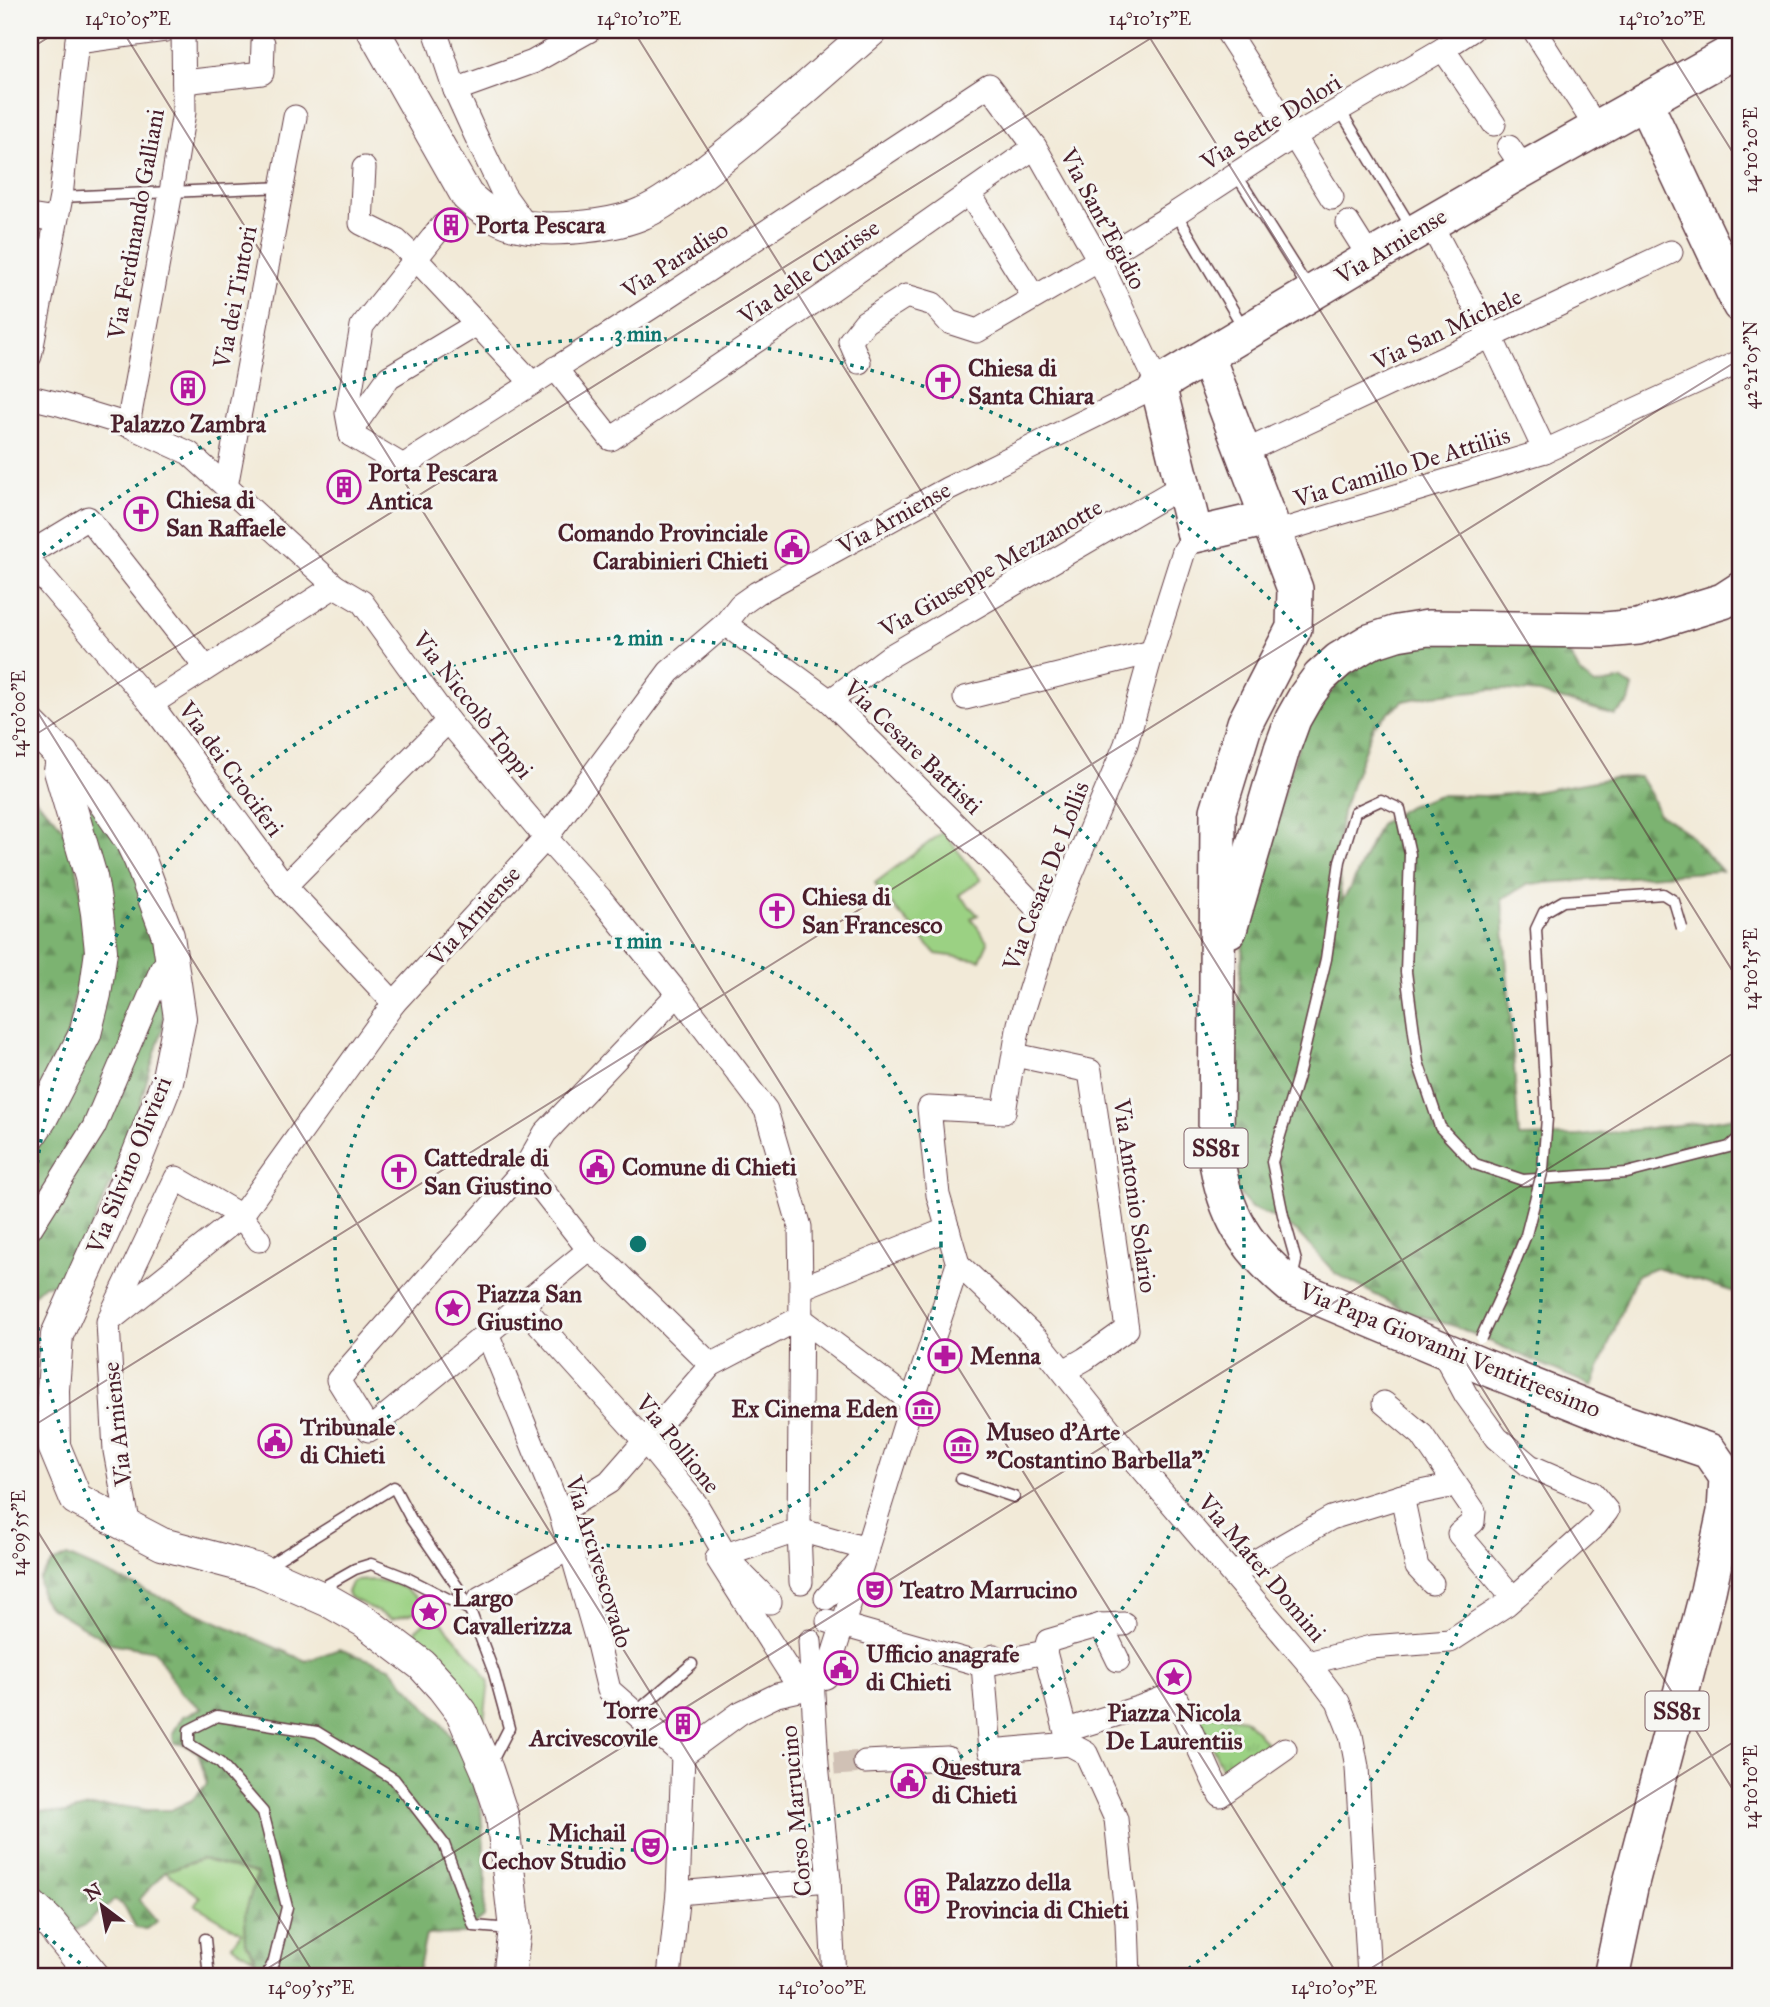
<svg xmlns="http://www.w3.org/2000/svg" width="1770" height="2007" font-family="'IM FELL Great Primer',serif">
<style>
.green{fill:#9bd183;stroke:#727857;stroke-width:2}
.forest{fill:url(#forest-firs);stroke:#63694e;stroke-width:2}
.park{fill:url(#park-tufts);stroke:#727857;stroke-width:2}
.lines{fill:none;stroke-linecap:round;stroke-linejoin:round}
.street-tunnel{stroke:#d0c1b5;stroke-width:23;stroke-dasharray:23 11;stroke-linecap:butt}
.lane-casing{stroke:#633d45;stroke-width:13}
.street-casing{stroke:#633d45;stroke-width:25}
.secondary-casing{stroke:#633d45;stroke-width:34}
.primary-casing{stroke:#633d45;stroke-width:38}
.lane{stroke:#fff;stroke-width:10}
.street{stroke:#fff;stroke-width:23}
.secondary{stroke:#fff;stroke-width:32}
.primary{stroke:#fff;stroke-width:35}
.lane-bridge-casing{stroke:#633d45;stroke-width:13;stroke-linecap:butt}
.lane-bridge{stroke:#fff;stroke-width:10}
.ticks{fill:none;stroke:#4a1f2b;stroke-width:2;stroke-opacity:0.45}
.ring{fill:none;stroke:#0f766e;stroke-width:3.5;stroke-dasharray:3.5 7}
.labels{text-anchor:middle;stroke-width:6;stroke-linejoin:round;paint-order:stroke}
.shield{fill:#f6f6f2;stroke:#7e6067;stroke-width:2}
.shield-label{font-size:23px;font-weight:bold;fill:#4a1f2b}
.street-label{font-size:24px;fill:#4a1f2b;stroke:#f6f6f2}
.poi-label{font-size:24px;font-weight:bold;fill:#4a1f2b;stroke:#f6f6f2;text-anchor:start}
.centre{fill:#0f766e;stroke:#f6f6f2;stroke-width:3.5}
.ring-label{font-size:21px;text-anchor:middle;font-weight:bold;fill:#0f766e;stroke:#f6f6f2;stroke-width:6;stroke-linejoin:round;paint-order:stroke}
.neatline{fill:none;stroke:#4a1f2b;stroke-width:2.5}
.ticks-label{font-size:18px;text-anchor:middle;fill:#4a1f2b}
</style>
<defs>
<pattern id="forest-firs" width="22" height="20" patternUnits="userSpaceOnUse" patternTransform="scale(1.75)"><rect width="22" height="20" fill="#7cb371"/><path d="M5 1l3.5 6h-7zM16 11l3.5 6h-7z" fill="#68915d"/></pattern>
<pattern id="park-tufts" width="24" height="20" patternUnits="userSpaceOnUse" patternTransform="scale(1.75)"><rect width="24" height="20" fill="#9bd183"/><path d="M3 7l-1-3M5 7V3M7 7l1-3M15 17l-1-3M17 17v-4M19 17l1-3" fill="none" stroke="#87b371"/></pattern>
</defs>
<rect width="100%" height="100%" fill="#f6f6f2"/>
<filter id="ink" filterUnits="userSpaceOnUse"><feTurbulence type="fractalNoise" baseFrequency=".0143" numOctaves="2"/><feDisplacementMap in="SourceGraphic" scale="14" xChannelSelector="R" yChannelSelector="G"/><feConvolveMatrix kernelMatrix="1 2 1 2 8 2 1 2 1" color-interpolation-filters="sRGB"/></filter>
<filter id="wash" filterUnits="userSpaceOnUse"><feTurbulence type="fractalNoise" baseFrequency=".00686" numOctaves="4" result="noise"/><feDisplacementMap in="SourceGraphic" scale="28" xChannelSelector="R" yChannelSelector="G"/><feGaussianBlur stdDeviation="1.57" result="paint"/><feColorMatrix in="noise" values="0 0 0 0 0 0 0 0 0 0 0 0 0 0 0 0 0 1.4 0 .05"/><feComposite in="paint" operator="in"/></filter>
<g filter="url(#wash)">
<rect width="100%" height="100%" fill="#f2ead8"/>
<g class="green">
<polygon points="943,832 981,880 959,895 978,915 971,918 988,942 980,960 936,954 882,894 875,883"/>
<path d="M375,1580C394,1582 407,1588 420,1601V1608L416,1612L392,1619L349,1597L347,1592L351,1583L355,1581Z"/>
<polygon points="438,1618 477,1663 489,1682 484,1721 482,1722 439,1662 416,1640 416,1630 425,1622"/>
<polygon points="201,1859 257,1873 245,1914 246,1943 255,1960 232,1945 242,1933 195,1905 200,1897 165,1871"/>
</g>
<g class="forest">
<polygon points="1431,641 1563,642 1580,673 1595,685 1622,680 1633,687 1629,702 1615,715 1539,693 1497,689 1433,695 1404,701 1373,726 1342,812 1336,856 1342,901 1352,885 1380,824 1409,806 1440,795 1485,796 1534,792 1612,778 1640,777 1651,795 1658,813 1688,833 1722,871 1528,884 1502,899 1519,1137 1579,1136 1713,1121 1740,1116 1740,1296 1738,1293 1656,1268 1636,1276 1592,1386 1457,1327 1408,1312 1336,1274 1298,1233 1274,1217 1251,1208 1234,1188 1228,1119 1244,933 1262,881 1268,844 1303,731 1339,681 1372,658"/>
<polygon points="30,790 37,801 53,816 71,840 93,953 75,995 66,1045 30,1123"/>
<polygon points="84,808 100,809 136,868 165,982 163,1027 125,1152 66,1284 44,1285 30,1298 30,1156 52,1125 97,1039"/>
<polygon points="67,1556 306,1661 339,1649 390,1667 445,1728 470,1764 481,1809 486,1877 484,1917 464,1934 426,1935 417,1977 255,1977 255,1958 246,1943 245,1914 257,1874 201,1859 165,1871 139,1900 157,1921 146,1929 136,1928 125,1907 114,1900 85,1925 71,1932 37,1889 30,1882 30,1810 65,1813 89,1807 120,1806 147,1810 171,1810 192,1800 207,1784 198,1752 185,1745 174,1743 173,1733 183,1716 202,1709 180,1692 155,1651 110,1643 48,1606 41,1596 39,1579 52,1563"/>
</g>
<polygon class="park" points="1197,1713 1245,1719 1274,1751 1226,1777"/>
</g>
<g filter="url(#ink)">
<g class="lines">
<polyline class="street-tunnel" points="834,1764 865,1762"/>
<defs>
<g id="lane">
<polyline points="1340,110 1411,227"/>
<polyline points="1236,174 1308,288"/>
<polyline points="61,197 283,187"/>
<polyline points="1176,213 1243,327"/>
<polyline points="1292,1279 1296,1261 1283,1215 1272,1162 1298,1076 1326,959 1340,861 1355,812 1381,800 1400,809 1410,854 1406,972 1418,1062 1440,1127 1475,1164 1523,1180 1627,1173 1729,1147 1740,1137"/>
<polyline points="961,1479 1014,1497"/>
<polyline points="264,1568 394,1487 411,1519 459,1589 470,1610 494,1673 509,1728 490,1765"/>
<polyline points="318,1590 355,1569 371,1564 407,1578 470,1610"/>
<polyline points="635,1713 692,1664"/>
<polyline points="205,1939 209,1977"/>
<polyline points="181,1977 186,1977"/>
<polyline points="266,1977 274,1961 287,1907 263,1812 220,1763 189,1744 189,1730 217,1716 317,1732 394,1779 444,1844 474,1926 511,1929"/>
</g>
<g id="street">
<polyline points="435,30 455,90 475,134 504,195 527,227"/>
<polyline points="1226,30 1294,136 1332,198"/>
<polyline points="1534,30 1596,127"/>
<polyline points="77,42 165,30"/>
<polyline points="1443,49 1494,124"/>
<polyline points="184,82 262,73 263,43"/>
<polyline points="455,90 533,62 590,30"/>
<polyline points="1509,147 1524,169"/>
<polyline points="969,193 1034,297"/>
<polyline points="30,216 56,220"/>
<polyline points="1348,223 1370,258"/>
<polyline points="1430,223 1491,337 1545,451"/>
<polyline points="477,324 532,383"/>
<polyline points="30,356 61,197 78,30"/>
<polyline points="859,362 850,341 865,322 906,296 933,304 949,322 977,331 1099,260 1176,213 1294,136 1443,49 1472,30"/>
<polyline points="555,368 611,439 821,297 1035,147"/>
<polyline points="30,397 59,404 128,425 189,453 335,586 362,602 448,721 546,838 600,898 678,994 766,1110 800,1227 801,1288 799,1530 801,1582"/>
<polyline points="128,425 171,192 184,112 183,30"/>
<polyline points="351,435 357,422 389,377 477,324 416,259 397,241 361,223 364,168"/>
<polyline points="351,435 347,413 362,326 442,226"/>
<polyline points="1244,452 1671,252"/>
<polyline points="226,487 295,117"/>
<polyline points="1274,533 1545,451 1735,364"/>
<polyline points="30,553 88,518 206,668"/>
<polyline points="30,562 151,704 285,886 394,1003"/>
<polyline points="725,624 830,701 988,857 1051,923"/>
<polyline points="965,698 1152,652"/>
<polyline points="830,701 889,657 1182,486"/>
<polyline points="151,704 335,586"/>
<polyline points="285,886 448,721"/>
<polyline points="1015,1055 1090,1071 1127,1329 1085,1359 1064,1371"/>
<polyline points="525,1168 589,1250 609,1265 711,1365 609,1482 560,1512"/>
<polyline points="30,1229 94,1127 162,968 172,960"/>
<polyline points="589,1250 369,1430 338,1380 525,1168 545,1133 678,994"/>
<polyline points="958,1264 1038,1340 1121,1444 1308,1663 1338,1702 1351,1735 1357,1767 1369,1977"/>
<polyline points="801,1288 948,1229"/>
<polyline points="522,1305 649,1446 696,1504 729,1561 770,1602"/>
<polyline points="110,1317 176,1178 241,1216 259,1240"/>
<polyline points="800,1318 912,1402"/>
<polyline points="487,1333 560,1512 598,1644 609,1690 683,1755"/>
<polyline points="711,1365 800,1318"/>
<polyline points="1384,1403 1422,1435 1474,1511 1473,1522 1459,1534 1513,1598"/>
<polyline points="1402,1496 1417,1567 1432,1583"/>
<polyline points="129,1527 115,1451 108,1322 241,1216 394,1003 546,838 669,672 725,624 740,605 757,593 947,489 1158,385 1099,260 1035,147 989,85 655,305 403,466 351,435"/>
<polygon points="799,1530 867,1549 826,1677 797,1684 717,1558"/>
<polyline points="1233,1574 1331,1518 1402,1496 1455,1485"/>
<polyline points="480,1598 570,1548"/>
<polyline points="826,1598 864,1557 912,1402 958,1264 938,1195 929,1108 1004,1112 1019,1024 1051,923 1126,744 1152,652 1184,551 1195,535"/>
<polyline points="828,1621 983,1665 994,1656"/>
<polyline points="1101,1625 1118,1660"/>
<polyline points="1073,1633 1101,1625 1124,1624"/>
<polyline points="810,1641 817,1764 829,1880 834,1977"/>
<polyline points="1045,1652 983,1665 990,1751 1069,1744 1045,1652 1048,1641 1065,1636"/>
<polyline points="1308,1663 1371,1647 1450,1641 1507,1604 1596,1525 1607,1511 1592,1493 1530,1466 1497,1438 1466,1395 1442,1350"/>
<polyline points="1067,1730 1141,1707 1174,1694 1220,1795 1285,1749"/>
<polyline points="1069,1744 1086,1753 1116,1819 1127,1923 1129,1977"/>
<polyline points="865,1762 947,1758"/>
<polyline points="678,1893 829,1880"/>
<polyline points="669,1977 678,1893 683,1755 740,1713 777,1695 813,1687"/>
</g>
<g id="secondary">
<path d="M373,30L467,196C483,211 505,224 528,227C558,231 615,226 643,213C666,203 685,186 705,171C763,127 817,78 872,30"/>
<polyline points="30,724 96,790 131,841 140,860 168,936 180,1018 167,1082 137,1157 57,1335 53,1390 54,1446 76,1499 162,1544 259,1570 329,1601 364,1621 422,1665 443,1688 462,1713 487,1770 502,1815 515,1929 509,1977"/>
<polyline points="30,1135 42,1117 85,1034 95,994 101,951 97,913 91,877 60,771 63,755"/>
<polyline points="30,1905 49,1922 94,1977"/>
</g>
<g id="primary">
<polyline points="1644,101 1740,305"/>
<path d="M1207,357L1295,589L1294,628L1245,723L1218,811L1216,1156C1225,1216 1245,1247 1291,1286L1482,1366L1623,1422L1709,1451L1727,1477L1725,1512L1708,1591L1631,1883L1611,1977"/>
<polyline points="1269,518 1195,535 1158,385 1370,258 1524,169 1740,48"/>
<polyline points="1229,930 1282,749 1293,719 1306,696 1320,677 1339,660 1369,642 1397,633 1428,628 1605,630 1638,627 1723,601 1740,590"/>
</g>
</defs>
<use href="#lane" class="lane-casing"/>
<use href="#street" class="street-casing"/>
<use href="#secondary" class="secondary-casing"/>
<use href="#primary" class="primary-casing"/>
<use href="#lane" class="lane"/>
<use href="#street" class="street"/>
<use href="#secondary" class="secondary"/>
<use href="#primary" class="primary"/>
<defs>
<polyline id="lane-bridge" points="1481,1338 1507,1282 1526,1235 1543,1169 1547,1118 1536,929 1544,912 1563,901 1663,894 1674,901 1682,928"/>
</defs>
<use href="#lane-bridge" class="lane-bridge-casing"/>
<use href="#lane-bridge" class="lane-bridge"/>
</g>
</g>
<path class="ticks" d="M122,30L1339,1977M633,30L1740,1801M1145,30L1740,983M1656,30L1740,164M30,49L60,30M30,700L828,1977M30,738L1164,30M30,1428L1740,359M30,1519L316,1977M254,1977L1740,1049M1357,1977L1740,1738"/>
<g class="ring">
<circle cx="638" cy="1244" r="303"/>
<circle cx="638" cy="1244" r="606"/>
<path d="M97 1976A910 910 0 0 1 35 1926M35 562A910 910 0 1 1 1179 1976"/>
</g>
<defs>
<symbol id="building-ring" viewBox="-11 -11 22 22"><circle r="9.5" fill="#f6f6f2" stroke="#b5179e" stroke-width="1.5"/><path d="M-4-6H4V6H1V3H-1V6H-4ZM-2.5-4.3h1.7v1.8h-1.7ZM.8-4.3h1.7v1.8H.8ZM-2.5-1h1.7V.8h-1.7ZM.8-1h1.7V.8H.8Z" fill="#b5179e"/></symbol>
<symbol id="church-ring" viewBox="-11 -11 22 22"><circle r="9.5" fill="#f6f6f2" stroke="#b5179e" stroke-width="1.5"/><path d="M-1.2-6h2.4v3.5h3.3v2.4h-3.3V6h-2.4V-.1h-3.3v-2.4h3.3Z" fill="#b5179e"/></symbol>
<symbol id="civic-ring" viewBox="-11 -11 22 22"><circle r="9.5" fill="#f6f6f2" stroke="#b5179e" stroke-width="1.5"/><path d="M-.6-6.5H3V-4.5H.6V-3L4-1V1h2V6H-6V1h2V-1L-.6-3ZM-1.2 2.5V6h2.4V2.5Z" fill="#b5179e"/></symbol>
<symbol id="sight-ring" viewBox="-11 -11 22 22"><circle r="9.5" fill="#f6f6f2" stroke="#b5179e" stroke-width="1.5"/><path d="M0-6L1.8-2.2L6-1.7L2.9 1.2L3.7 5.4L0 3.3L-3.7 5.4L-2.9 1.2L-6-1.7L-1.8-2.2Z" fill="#b5179e"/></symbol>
<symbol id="pharmacy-ring" viewBox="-11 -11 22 22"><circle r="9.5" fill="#f6f6f2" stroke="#b5179e" stroke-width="1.5"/><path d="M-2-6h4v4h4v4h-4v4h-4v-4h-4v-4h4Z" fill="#b5179e"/></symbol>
<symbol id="museum-ring" viewBox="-11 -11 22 22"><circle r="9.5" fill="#f6f6f2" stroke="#b5179e" stroke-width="1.5"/><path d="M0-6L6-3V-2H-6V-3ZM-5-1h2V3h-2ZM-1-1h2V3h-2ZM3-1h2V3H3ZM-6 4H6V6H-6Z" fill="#b5179e"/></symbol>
<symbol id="theatre-ring" viewBox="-11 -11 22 22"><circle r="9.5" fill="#f6f6f2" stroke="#b5179e" stroke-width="1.5"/><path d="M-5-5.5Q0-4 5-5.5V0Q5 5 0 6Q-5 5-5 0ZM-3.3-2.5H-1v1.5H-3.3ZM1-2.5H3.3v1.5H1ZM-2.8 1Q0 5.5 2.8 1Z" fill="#b5179e"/></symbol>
</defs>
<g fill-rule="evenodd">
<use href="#building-ring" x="432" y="206" width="38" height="38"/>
<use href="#church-ring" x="924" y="363" width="38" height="38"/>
<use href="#building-ring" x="169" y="369" width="38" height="38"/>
<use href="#building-ring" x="325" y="468" width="38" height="38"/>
<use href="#church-ring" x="122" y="495" width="38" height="38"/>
<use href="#civic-ring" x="773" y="528" width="38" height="38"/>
<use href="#church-ring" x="758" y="892" width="38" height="38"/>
<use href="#civic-ring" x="578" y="1148" width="38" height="38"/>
<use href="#church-ring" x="380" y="1153" width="38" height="38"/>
<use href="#sight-ring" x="434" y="1289" width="38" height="38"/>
<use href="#pharmacy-ring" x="926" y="1337" width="38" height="38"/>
<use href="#museum-ring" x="904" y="1390" width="38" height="38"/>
<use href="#civic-ring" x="256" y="1422" width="38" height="38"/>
<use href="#museum-ring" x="942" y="1427" width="38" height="38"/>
<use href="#theatre-ring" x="856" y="1571" width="38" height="38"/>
<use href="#sight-ring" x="410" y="1593" width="38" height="38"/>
<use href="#civic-ring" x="822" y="1649" width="38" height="38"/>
<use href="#sight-ring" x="1155" y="1658" width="38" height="38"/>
<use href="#building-ring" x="664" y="1705" width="38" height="38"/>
<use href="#civic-ring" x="889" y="1762" width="38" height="38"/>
<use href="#theatre-ring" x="632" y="1828" width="38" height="38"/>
<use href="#building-ring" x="903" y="1877" width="38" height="38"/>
</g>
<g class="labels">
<g class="shield">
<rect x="1184.5" y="1128.5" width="63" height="39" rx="5"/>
<rect x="1645.5" y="1691.5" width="63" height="39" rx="5"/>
</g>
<g class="shield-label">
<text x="1216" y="1156">SS81</text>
<text x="1677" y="1719">SS81</text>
</g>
<g class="street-label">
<text transform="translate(1271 122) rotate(-32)" y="8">Via Sette Dolori</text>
<text transform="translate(1103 219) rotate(62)" y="8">Via Sant'Egidio</text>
<text transform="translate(136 224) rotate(-80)" y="8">Via Ferdinando Galliani</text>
<text transform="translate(1391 246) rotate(-31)" y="8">Via Arniense</text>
<text transform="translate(675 260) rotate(-33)" y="8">Via Paradiso</text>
<text transform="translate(809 272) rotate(-35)" y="8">Via delle Clarisse</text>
<text transform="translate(235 297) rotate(-79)" y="8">Via dei Tintori</text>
<text transform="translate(1447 329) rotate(-25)" y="8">Via San Michele</text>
<text transform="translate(1402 467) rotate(-17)" y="8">Via Camillo De Attiliis</text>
<text transform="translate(894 518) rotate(-29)" y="8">Via Arniense</text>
<text transform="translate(991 568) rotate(-30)" y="8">Via Giuseppe Mezzanotte</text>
<text transform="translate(473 705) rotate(52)" y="8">Via Niccolò Toppi</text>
<text transform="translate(913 747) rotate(44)" y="8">Via Cesare Battisti</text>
<text transform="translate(231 769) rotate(54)" y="8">Via dei Crociferi</text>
<text transform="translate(1046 876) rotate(-69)" y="8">Via Cesare De Lollis</text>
<text transform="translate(474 916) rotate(-48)" y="8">Via Arniense</text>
<text transform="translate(129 1165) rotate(-68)" y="8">Via Silvino Olivieri</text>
<text transform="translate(1135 1196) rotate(82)" y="8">Via Antonio Solario</text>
<text transform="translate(1450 1350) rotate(22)" y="8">Via Papa Giovanni Ventitreesimo</text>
<text transform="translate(117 1424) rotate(-96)" y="8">Via Arniense</text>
<text transform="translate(678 1444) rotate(51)" y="8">Via Pollione</text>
<text transform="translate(599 1562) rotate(73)" y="8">Via Arcivescovado</text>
<text transform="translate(1262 1568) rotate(50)" y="8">Via Mater Domini</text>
<text transform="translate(796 1811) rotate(-95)" y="8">Corso Marrucino</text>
</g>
<g class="poi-label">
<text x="476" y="233">Porta Pescara</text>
<text x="968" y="376">Chiesa di<tspan x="968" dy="28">Santa Chiara</tspan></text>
<text x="188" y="432" text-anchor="middle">Palazzo Zambra</text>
<text x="368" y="481">Porta Pescara<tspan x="368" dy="28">Antica</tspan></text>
<text x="166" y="508">Chiesa di<tspan x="166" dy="28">San Raffaele</tspan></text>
<text x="768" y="541" text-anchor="end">Comando Provinciale<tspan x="768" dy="28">Carabinieri Chieti</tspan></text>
<text x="802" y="905">Chiesa di<tspan x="802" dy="28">San Francesco</tspan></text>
<text x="424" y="1166">Cattedrale di<tspan x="424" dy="28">San Giustino</tspan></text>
<text x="622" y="1175">Comune di Chieti</text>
<text x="477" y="1302">Piazza San<tspan x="477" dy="28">Giustino</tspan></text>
<text x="970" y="1364">Menna</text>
<text x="898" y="1417" text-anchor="end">Ex Cinema Eden</text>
<text x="300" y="1435">Tribunale<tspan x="300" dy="28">di Chieti</tspan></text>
<text x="986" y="1440">Museo d'Arte<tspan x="986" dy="28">"Costantino Barbella"</tspan></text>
<text x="900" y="1598">Teatro Marrucino</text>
<text x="453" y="1606">Largo<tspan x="453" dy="28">Cavallerizza</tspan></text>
<text x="866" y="1662">Ufficio anagrafe<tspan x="866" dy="28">di Chieti</tspan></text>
<text x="658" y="1718" text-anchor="end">Torre<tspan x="658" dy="28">Arcivescovile</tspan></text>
<text x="1174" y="1721" text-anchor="middle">Piazza Nicola<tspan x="1174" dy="28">De Laurentiis</tspan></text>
<text x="932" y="1775">Questura<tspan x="932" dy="28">di Chieti</tspan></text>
<text x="626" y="1841" text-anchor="end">Michail<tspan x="626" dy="28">Cechov Studio</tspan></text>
<text x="946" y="1890">Palazzo della<tspan x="946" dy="28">Provincia di Chieti</tspan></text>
</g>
</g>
<circle cx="638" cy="1244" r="10" class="centre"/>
<g class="ring-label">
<text x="638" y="341">3 min</text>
<text x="638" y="645">2 min</text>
<text x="638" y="948">1 min</text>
</g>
<rect width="1770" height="2007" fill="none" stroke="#f6f6f2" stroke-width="77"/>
<g transform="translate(102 1906) rotate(328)" stroke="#f6f6f2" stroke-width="5" paint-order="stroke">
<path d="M0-5L12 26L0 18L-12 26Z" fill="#4a1f2b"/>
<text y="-10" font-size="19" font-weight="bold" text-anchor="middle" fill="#4a1f2b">N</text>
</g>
<rect x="38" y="38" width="1694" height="1930" class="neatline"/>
<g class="ticks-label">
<text x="128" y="25">14°10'05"E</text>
<text x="639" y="25">14°10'10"E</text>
<text x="1150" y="25">14°10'15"E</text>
<text x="1662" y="25">14°10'20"E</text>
<text transform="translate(1751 150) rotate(-90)" y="6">14°10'20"E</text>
<text transform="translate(1751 365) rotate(-90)" y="6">42°21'05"N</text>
<text transform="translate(19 714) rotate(-90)" y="6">14°10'00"E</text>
<text transform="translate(1751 969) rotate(-90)" y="6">14°10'15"E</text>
<text transform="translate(19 1533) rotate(-90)" y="6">14°09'55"E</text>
<text transform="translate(1751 1787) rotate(-90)" y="6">14°10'10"E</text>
<text x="311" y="1994">14°09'55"E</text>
<text x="822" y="1994">14°10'00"E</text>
<text x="1334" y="1994">14°10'05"E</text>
</g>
</svg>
